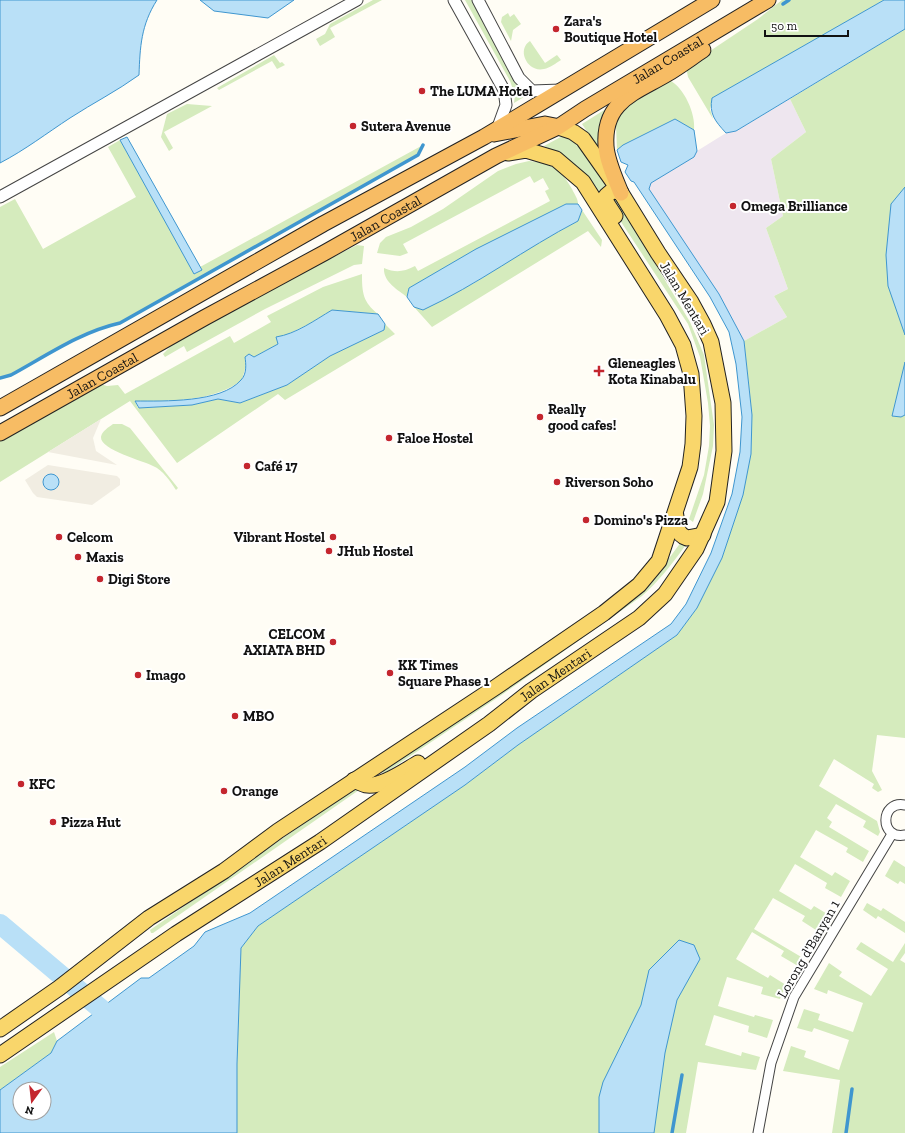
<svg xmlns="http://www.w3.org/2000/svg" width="905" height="1133" font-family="'Zilla Slab',serif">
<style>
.industrial{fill:#eee6ef}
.green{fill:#d5ebbd}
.plaza{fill:#f1ede2}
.water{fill:#b9e0f7;stroke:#3f96cf;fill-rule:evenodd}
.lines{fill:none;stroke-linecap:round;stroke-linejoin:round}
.stream{stroke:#3f96cf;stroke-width:3.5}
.river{stroke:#b9e0f7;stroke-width:20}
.minor-casing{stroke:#444;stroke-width:11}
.tertiary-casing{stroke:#444;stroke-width:13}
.primary-casing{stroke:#222;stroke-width:17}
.trunk-casing{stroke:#222;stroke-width:17}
.minor{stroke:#fff;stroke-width:9}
.tertiary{stroke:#fff;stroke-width:11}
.primary{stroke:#f9d66b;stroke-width:15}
.trunk{stroke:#f7bc64;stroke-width:15}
.poi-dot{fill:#c4262e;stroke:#fff;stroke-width:1.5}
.labels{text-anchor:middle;stroke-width:4;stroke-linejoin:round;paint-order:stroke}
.poi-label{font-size:14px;font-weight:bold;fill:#111;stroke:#fff;text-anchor:start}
.street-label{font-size:14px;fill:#111;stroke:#fff}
</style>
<rect width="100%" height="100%" fill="#fffdf5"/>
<polygon class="industrial" points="790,99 806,132 771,159 783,216 766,228 788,289 774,296 787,317 744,341 719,294 649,189 651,183 694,157 697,151 726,133 736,131"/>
<g class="green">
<polygon points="373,0 382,0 330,28 335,37 320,46 316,39 325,34 330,24"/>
<polygon points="465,0 474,0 534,91 514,103 515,95 510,81"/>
<polygon points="782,0 884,0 713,98 710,109 713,119 688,77 686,67 758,19"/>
<polygon points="508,13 510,17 514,14 521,24 513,30 511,41 501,22 502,17"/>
<polygon points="905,29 905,738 877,735 872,771 882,790 878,792 872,788 874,784 834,759 819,786 877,821 880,832 878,836 863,827 866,821 836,804 827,818 832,822 829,827 869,851 863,862 846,852 848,848 816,830 800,857 832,876 835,872 850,881 841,897 825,888 827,883 795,864 779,891 811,910 814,906 829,915 819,932 802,921 805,916 773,898 754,929 803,958 798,966 781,956 784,951 752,932 736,959 768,978 770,975 786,985 780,999 761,994 763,987 727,977 718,1006 754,1017 755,1015 773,1020 767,1038 748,1032 749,1026 714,1015 705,1045 741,1056 742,1052 760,1057 756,1070 698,1062 686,1133 237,1133 237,1064 241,948 258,926 465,785 518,745 677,635 697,608 751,454 752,415 744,341 787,317 774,296 788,289 766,228 783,216 771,159 806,132 790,99"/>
<path d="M530,41L545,63L557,55L561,60C556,63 550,68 544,69C528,73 516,50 530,41Z"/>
<polygon points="274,55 280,63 282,62 285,65 277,69 272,61 219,90 217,88"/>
<path d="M669,80C684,87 696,114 694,130L675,119L623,145L617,150L616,126L610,125L620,107Z"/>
<polygon points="187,104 212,106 164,132 173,148 169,151 161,137 167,114"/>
<polygon points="609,107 604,157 582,124"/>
<path d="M570,132L607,184L599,195C584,173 569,157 544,146Z"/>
<path d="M120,140L195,274L201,270L200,267L423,145L418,155L120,323C80,333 47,356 11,375L0,378V207L15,199L43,249L136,197L108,147Z"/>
<path d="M529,161C551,163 561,169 572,189C574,194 578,198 578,204H566L409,288L407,297C398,290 383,282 384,268C396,273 403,272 415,266L418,271L550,201L545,191L549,189L543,178L534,183L530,176L403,244L408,253L400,256L377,253L380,243L386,237L411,227L443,209L498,171L516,164Z"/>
<polygon points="614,196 629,218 635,230 690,322 704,355 714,425 713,446 703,494 693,522 689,519 704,475 709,446 710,426 708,403 700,357 688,324 608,202"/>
<polygon points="582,210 602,240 601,247 588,231 432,327 414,307 423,309 474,283 530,247 578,221"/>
<polygon points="357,245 364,246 362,264 354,265 265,309 187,352 184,346 165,357 163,354 180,337 256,296"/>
<path d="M362,274C362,293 363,302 378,314L332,310L309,324L282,337H276L278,344L254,357L249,354L242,380C213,402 171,401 135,401L138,408L192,405L218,399L240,403L287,385L330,356L384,330L385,324L395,334L285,400L278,394L177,463L130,401L0,482V439L97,383L107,386L118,385L125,394L230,336L234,343L271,322L267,316L323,287Z"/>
<path d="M113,424H122L130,428L178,488L176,490C170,481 163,470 153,466C144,461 100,450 101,437C102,431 109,427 113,424Z"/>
<path d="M681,542L685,543V546C672,564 659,581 642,596L503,694L385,773L381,772L654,579Z"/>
<polygon points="358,786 359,790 153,933 151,933 150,930"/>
<polygon points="894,860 905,867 905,884 900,881 898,884 885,876"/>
<polygon points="867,903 881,911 883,908 905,922 905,933 878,916 876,919 863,910"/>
<polygon points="861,942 893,962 905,943 905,953 900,960 905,963 905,1133 832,1133 840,1080 783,1071 791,1046 806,1051 804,1057 839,1070 849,1040 814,1028 812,1032 797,1028 804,1009 820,1014 818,1020 853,1032 863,1003 828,990 827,994 814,989 829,963 842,972 839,976 871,996 888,969 856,949"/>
<polygon points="54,1032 57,1041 51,1053 0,1090 0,1067"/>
</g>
<g class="plaza">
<polygon points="101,419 93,438 96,451 117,465 48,452"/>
<polygon points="48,465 117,476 120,479 120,485 92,505 37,497 33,493 25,480"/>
</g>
<g class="water">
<path d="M0,0H157C141,25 140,47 139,75C117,91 93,103 70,118C47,133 25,150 0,163Z"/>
<polygon points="200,0 294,0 268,18 214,11"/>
<path d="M884,0H905V29L736,131L726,133C715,121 709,114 712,98Z"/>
<path d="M675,119L694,130L697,151L694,157L651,183L649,189L719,294L744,341L752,415L751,454L743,495L722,558L697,608L677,635L518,745L465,785L258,926L241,948L237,1064V1133H0V1090L51,1053L57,1041L141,978H149L194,946L205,932L250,913L465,767L517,728L671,624L686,604L711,553L732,494L740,452L742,417L736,364L729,332L710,297L634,182L631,181L625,172L628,165L621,162L617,150L623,145ZM20,1089H44V1113H20Z"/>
<polygon points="127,137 202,270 194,274 120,140"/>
<polygon points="905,187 905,335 888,286 886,255 891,204"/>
<path d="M566,204H578L582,210L578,221C526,248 477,285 423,310L414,307L407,297L409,288L476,249Z"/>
<path d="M332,310L378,314L385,324L384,330L330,356L287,385L240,403L218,399L192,405L139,408L135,401C164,401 221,403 241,380C247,374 246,364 245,357L249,354L254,357L278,344L276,337C296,334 315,320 332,310Z"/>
<polygon points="905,362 905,415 901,417 892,416"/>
<circle cx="51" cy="482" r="8"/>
<polygon points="679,940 694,945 700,959 677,1000 665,1053 654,1133 599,1133 599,1097 603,1082 641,1005 649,970"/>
</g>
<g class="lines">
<g class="stream">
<polyline points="783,4 789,0"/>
<path d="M0,378L11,375C46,356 80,332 120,323L418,155L423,145"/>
<polyline points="672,1133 682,1075"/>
<polyline points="846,1133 852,1089"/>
</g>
<polyline class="river" points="0,924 101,1009"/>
<defs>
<g id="minor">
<path d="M905,805C880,800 879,840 905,835"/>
<polyline points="758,1133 771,1063 794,997 892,834"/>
</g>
<g id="tertiary">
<polyline points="454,0 504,90 506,105 498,127"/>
<polyline points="478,0 519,78 532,91 561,90"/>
<polyline points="0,197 357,0"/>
</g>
<g id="primary">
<polyline points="615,216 606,202 606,196 613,190 621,193"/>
<path d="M676,516C676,525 676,534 687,538L703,535"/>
<path d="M354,780C358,782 362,784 366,785C381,788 406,770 418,763"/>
<polyline points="0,1029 59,988 149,918 224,871 278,831 496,687 604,613 639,585 659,561 690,467 693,444 694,416 691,374 683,345 667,315 583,182 556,159 526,150 508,153"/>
<path id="s1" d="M0,1055L176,934L320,842L489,724L531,691L639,618L665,594L696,549L717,502L724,451L723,403L711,342L703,324L691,302L658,253L621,193L583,139L573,132L558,127"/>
</g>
<g id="trunk">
<polyline points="494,134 545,124 555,126"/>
<path d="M621,193C615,178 607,161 606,146C603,101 635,93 667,74C679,67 691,58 703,50"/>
<polyline points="0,408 323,224 484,137 712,0"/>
<path id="s2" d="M0,433L204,318L324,253L496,156L558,127L585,109L768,0"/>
</g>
</defs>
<use href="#minor" class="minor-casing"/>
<use href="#tertiary" class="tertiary-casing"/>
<use href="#primary" class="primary-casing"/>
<use href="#trunk" class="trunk-casing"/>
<use href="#minor" class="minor"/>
<use href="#tertiary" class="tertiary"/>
<use href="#primary" class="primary"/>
<use href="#trunk" class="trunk"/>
</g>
<g class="poi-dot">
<circle cx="556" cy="29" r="4"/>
<circle cx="422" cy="91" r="4"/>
<circle cx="353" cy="126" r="4"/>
<circle cx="733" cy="206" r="4"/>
<path d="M597 365h4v4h4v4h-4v4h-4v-4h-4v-4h4z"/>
<circle cx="540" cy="417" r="4"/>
<circle cx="389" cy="438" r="4"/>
<circle cx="247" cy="466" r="4"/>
<circle cx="557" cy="482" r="4"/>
<circle cx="586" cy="520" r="4"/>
<circle cx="59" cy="537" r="4"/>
<circle cx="333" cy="537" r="4"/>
<circle cx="329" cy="551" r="4"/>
<circle cx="78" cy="557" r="4"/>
<circle cx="100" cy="579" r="4"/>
<circle cx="333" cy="642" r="4"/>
<circle cx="390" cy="673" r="4"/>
<circle cx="138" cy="675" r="4"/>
<circle cx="235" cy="716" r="4"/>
<circle cx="21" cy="784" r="4"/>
<circle cx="224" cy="791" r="4"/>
<circle cx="53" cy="822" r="4"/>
</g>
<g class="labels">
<g class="poi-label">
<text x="564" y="26">Zara's<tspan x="564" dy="16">Boutique Hotel</tspan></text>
<text x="430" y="96">The LUMA Hotel</text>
<text x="361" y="131">Sutera Avenue</text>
<text x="741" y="211">Omega Brilliance</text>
<text x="608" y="368">Gleneagles<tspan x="608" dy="16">Kota Kinabalu</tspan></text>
<text x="548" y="414">Really<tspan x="548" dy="16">good cafes!</tspan></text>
<text x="397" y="443">Faloe Hostel</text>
<text x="255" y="471">Café 17</text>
<text x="565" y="487">Riverson Soho</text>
<text x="594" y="525">Domino's Pizza</text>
<text x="67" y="542">Celcom</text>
<text x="325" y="542" text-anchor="end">Vibrant Hostel</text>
<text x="337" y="556">JHub Hostel</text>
<text x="86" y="562">Maxis</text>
<text x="108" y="584">Digi Store</text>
<text x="325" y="639" text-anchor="end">CELCOM<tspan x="325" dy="16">AXIATA BHD</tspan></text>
<text x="398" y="670">KK Times<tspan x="398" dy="16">Square Phase 1</tspan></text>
<text x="146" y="680">Imago</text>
<text x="243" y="721">MBO</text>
<text x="29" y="789">KFC</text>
<text x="232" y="796">Orange</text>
<text x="61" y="827">Pizza Hut</text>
</g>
<g class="street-label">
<text dy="5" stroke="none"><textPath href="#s2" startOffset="765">Jalan Coastal</textPath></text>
<text dy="5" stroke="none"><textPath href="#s2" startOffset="441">Jalan Coastal</textPath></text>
<text transform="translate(685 298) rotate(59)" y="5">Jalan Mentari</text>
<text dy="5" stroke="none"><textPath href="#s2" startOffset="117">Jalan Coastal</textPath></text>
<text dy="5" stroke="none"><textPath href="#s1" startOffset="673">Jalan Mentari</textPath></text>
<text dy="5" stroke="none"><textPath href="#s1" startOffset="349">Jalan Mentari</textPath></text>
<text transform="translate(808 949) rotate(-60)" y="5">Lorong d'Banyan 1</text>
</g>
</g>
<g transform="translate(32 1101) rotate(195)"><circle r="19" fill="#ffffff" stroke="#a0a0a0"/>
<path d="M0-3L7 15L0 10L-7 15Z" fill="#c4262e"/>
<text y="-6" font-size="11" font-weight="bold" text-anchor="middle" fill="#111111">N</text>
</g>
<path d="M765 30v6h83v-6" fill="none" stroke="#111111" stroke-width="2"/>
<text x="771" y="30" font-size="12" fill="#111111" stroke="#ffffff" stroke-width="3" paint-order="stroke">50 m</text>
</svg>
